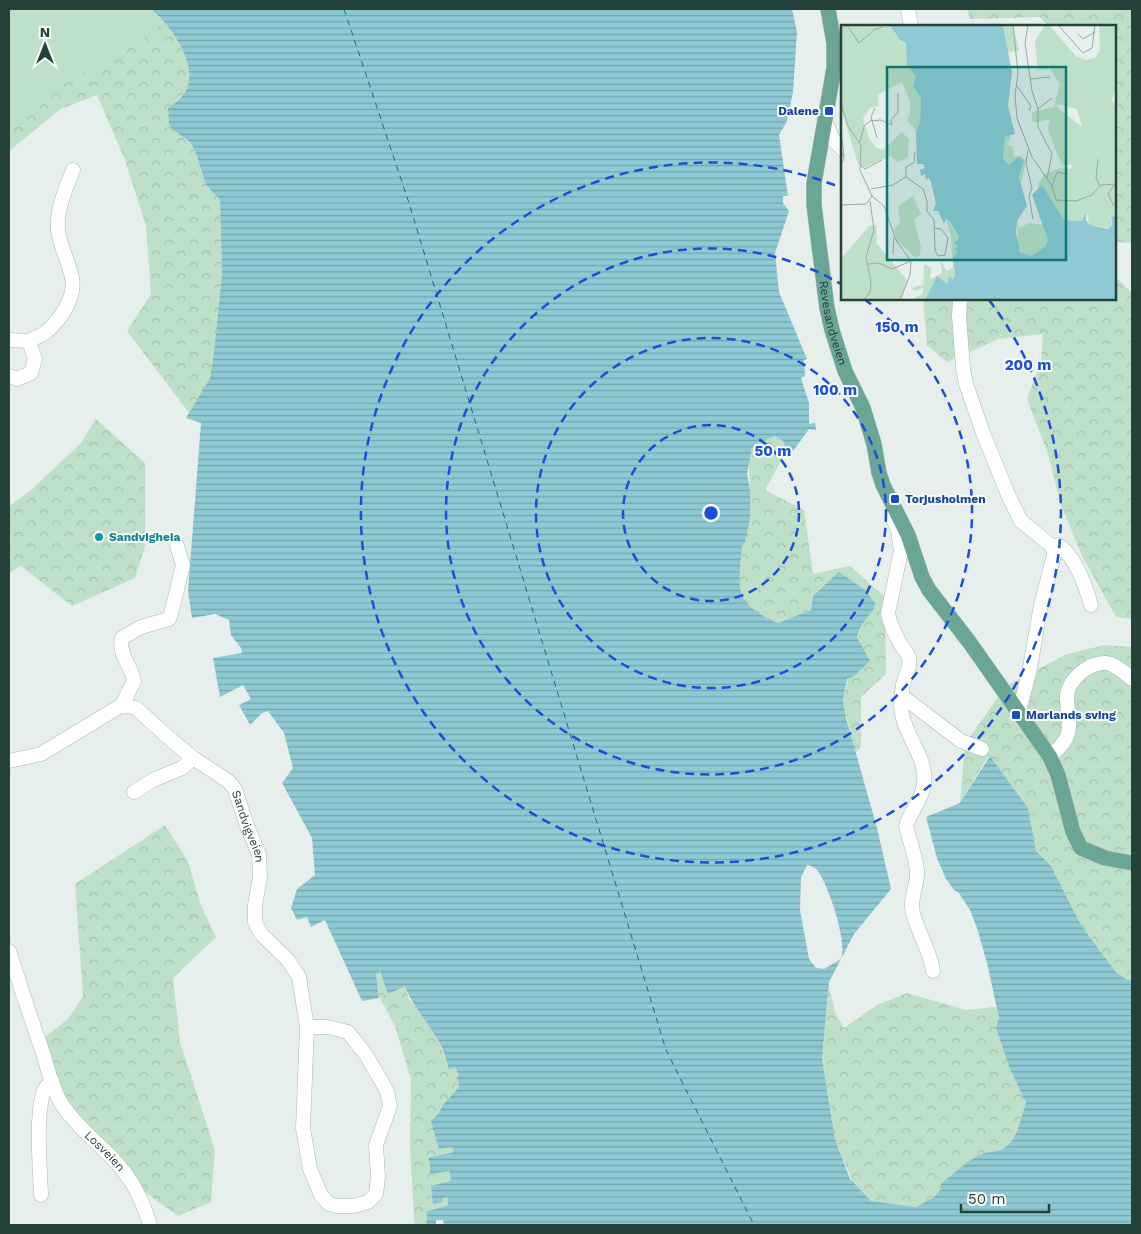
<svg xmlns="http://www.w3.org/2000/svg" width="1141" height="1234" font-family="'Work Sans',sans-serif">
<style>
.forest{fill:url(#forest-crowns)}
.green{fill:#bfe0c8}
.water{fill:url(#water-rules);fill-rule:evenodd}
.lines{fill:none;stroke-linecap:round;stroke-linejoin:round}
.ferry{stroke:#1c6f80;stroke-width:1;stroke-dasharray:6 5;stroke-linecap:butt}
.minor-casing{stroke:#a8b8b2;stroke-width:15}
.major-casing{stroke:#c2cac8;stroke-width:16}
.minor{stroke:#fff;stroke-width:14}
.major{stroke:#6aa596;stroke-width:15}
.ring{fill:none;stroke:#1d4ed8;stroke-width:2.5;stroke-dasharray:9 6}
.transit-dot{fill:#1a4fb4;stroke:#f7fbf9;stroke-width:2}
.culture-dot{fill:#0f9aa8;stroke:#f7fbf9;stroke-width:2}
.labels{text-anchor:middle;stroke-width:4;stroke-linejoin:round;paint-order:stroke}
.transit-label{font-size:12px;font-weight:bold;fill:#164399;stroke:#f7fbf9;text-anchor:start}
.street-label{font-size:12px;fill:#24423a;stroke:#f7fbf9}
.culture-label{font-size:12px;font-weight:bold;fill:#0d838f;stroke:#f7fbf9;text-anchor:start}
.inset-river{fill:none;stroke:#8ec9d4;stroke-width:2.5}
.inset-road{fill:none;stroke:#98aaa4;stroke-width:1}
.view{fill:#0f766e;fill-opacity:0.15;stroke:#0f766e;stroke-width:2.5}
.inset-edge{fill:none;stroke:#24423a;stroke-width:2.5}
.centre{fill:#1d4ed8;stroke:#f7fbf9;stroke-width:2.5}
.ring-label{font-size:15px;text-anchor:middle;font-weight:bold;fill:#1d4ed8;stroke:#f7fbf9;stroke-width:4;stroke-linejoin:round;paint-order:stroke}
</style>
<defs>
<pattern id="forest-crowns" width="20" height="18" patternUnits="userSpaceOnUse" patternTransform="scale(1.25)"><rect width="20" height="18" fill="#bfe0c8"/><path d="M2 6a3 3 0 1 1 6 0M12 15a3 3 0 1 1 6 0" fill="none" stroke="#a4c1ad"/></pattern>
<pattern id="water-rules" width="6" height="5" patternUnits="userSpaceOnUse" patternTransform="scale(1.25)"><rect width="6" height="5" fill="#8ec9d4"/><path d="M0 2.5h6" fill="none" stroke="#74a5ad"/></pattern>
</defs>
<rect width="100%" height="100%" fill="#e6efeb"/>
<g class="forest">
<path d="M9,9H151C171,25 203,70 183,95C180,100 173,104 168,108L172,129L191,143L196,153L206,185L220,200L222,274L214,352L210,378L189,413L127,331L151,294L146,226L125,160L97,95L61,109L9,151Z"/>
<polygon points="967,9 1132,9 1132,243 1115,242 1115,26 1048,26 1040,17 970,19"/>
<polygon points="1115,276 1132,293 1132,619 1116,617 1082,556 1061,505 1047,451 1027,399 1041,362 1043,334 999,339 947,362 927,345 923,299 1115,299"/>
<polygon points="96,419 145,463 145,546 135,578 72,606 21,566 9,573 9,506 30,491 80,444"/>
<path d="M775,436L783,441L787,450H790L782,459L765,490L804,510L813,574L850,566L885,597L886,674L861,697V747L855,753L843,700L861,626L874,609L811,610L778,623C765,618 751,612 744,600C729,574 750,519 750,490C750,476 746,462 752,448C755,441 768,439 775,436Z"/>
<polygon points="1105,645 1132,647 1132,980 1127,980 1116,972 1082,927 1051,866 1036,851 1028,808 990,756 987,758 960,803 965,744 1006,686 1067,654"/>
<polygon points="165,825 188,861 200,903 216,937 173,978 180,1042 215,1150 211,1202 178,1216 145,1192 99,1147 63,1102 45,1067 45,1037 68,1019 83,996 75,884"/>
<polygon points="380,970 405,986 409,999 422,1015 440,1042 449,1070 455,1067 459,1075 461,1086 442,1106 439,1113 454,1152 449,1171 451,1181 442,1199 447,1197 448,1205 425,1212 427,1214 426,1225 415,1225 414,1217 410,1148 411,1080 395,1026 379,996 376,974"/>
<path d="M829,986L835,1012L844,1028L877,1005L907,993L966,1010L996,1007L999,1018L996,1029L1009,1067L1026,1103C1020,1120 1015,1151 993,1151L941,1189L929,1201L916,1207L871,1201L853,1183L835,1139L822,1059Z"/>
</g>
<polygon class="green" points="9,9 151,9 157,14 158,30 9,117"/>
<path class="water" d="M151,9H792L797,32L793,92L787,121L779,135L788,196H783V203L789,211L775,253L779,292L807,359L804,360L805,376L801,378L809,403V424L815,423L816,430L809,429L793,451L787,450L783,441L775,436L756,444L752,448L747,473L750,490V518L745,542L742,546C738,589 733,604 778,623L811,610L813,596L839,572L865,590L875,603L874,609L861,626L857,637L870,661L853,677L847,679L843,700L846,718L877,828L891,889L854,934L829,982L822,1059L835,1139L850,1179L871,1201L916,1207L934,1197L941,1189V1184C954,1173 967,1161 982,1154C991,1151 1001,1152 1008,1145C1018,1136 1021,1116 1026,1103L1009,1067L996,1028L999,1018L987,963L977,928L970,910L959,893L954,890L946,879L937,858L926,817L960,803L990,756L1028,808L1036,851L1051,866L1082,927L1116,972L1127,980H1132V1225H444L443,1220H436V1225H426L427,1214L425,1212L448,1205L447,1197L442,1199V1202L433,1204L431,1186L451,1181L449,1171L430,1174V1163L428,1158L454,1152L452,1147L439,1149L431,1121L439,1113L442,1106L460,1086L457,1078L459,1075L455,1067L449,1070C446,1060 444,1049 438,1040C428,1022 412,1006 405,986L388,994L380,971L376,974L379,998L362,1001L325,920L311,927L307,917L297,920L291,908L297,889L315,875L312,838L282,783L293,768L284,733L268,711L262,713L250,725L239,705L251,699L243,685L220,697L213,658L242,653L241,648L231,635L229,620L215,614L192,618L188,591L201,423L186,418L210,378L214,352L222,274L220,200L206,185L196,153L191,143L172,129L169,124L168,108C173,104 180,100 183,95C203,70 171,25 151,9ZM807,865C811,866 814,867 817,870C828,883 848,943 841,959L824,969L816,968L809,959L800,910L801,877Z"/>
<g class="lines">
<polyline class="ferry" points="344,9 409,203 666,1050 754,1225"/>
<defs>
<g id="minor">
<polyline points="908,9 911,26"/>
<polyline points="825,120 832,138 842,149"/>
<polyline points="960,299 959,316 963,368 966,384 983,433 1009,497 1021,521 1053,547 1054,555 1041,605 1029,673 1019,711"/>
<polyline points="9,340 29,341"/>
<path d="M9,376L17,379L31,373L35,359L29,341C34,338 41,336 46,332C60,320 76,298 72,278C69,262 60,247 58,230C56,210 66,188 73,170"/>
<path d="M892,517L898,529L901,551L888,613C890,625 895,635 901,645C904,649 908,654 909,658C911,667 905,676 903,685C902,690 901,698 901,704C901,733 928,756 924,784C922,801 910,811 906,826C909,840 916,856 917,871C918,886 909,898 913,913C918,933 930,950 933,971"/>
<path d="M1053,547L1058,545C1075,555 1086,587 1091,605"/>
<polyline points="902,696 961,741 982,749"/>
<path d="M122,705L134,681C131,665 118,654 122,638L141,627L169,619L171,614L183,565L177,546"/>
<path d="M1050,757C1056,750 1066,743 1068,733C1072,721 1066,707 1067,695C1069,679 1089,662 1106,663C1115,664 1125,673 1132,679"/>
<path id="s1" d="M9,761L41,754L122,705L136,708L169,738L193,758L228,781L235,789L247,826L259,854L260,877L255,905V922L261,934L288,960L299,977L307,1027L303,1128L310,1169L321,1195L329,1204L337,1206H354L368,1202L376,1194L378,1177L376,1145L390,1106L387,1091L366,1055L348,1032L328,1027H307"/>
<polyline points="134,792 153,780 182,768 193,758"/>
<path id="s2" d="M9,951C20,985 31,1019 43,1053C48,1070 53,1091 63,1106C76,1125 90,1136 105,1151C129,1173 141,1195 150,1225"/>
<path d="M41,1195C40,1166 36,1125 42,1097C43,1090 47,1086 52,1081"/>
</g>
<g id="major">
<path id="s3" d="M828,9L834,43V68L814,183V205L827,308L832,330L845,371L863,408L874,444L879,473L883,485L908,535L922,577L929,590L970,643L1050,757L1058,775L1073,832L1081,848L1105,858L1132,863"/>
</g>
</defs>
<use href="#minor" class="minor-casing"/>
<use href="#major" class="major-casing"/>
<use href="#minor" class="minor"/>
<use href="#major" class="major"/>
</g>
<g class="ring">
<circle cx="711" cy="513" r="88"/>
<circle cx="711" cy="513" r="175"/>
<path d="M864 299A263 263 0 1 1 841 284"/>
<path d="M989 300A350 350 0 1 1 842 188"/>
</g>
<g class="transit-dot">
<rect x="824" y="106" width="10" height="10" rx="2.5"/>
<rect x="890" y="494" width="10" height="10" rx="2.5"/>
<rect x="1011" y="710" width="10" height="10" rx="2.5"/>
</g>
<circle class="culture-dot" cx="99" cy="537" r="5"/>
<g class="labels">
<g class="transit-label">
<text x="819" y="115" text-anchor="end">Dalene</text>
<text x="905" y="503">Torjusholmen</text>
<text x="1026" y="719">Mørlands sving</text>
</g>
<g class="street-label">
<text dy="4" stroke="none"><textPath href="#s3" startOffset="318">Revesandveien</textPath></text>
<text dy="4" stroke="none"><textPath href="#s1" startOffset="310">Sandvigveien</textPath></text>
<text dy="4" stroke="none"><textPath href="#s2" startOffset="226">Losveien</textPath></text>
</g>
<g class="culture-label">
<text x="109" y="541">Sandvigheia</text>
</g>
</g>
<g transform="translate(841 25)">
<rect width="275" height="275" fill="#e6efeb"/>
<path d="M0,0H49L60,16L65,18L75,51L73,62L80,73L79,101L75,106L66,94L69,88V77L61,57L37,70L38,81L29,83L22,94L29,115L35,123L42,125L61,107L68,114L67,132L57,137L49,131L22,143L17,139L0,83ZM162,0H172L178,26L167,27ZM204,0H208L235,31L245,35L254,33L259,25L258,0L275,2V64L271,74L275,84V193L269,192L271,200L268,203L249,200L244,185L241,196L223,195L201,161L197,168V158L204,149L219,143L230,144L231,140L221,139L216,129L207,104L209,94L194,98L191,96V88L194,86L213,82L219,59L209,44L198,45L196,37L194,16ZM217,79L236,84L241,102L215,81ZM167,110L170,112L166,119L172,122L173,132L179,131L185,135L180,160L178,152L183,137L168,140L162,133L164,112ZM72,171L80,189L73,195L80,222L79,230L74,233L56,215L53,204L59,198L57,181ZM105,194L118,211L113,218L117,223L113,224L117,227L113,232L115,233V246L102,257L97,253L84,275H72L82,268L83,239L90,242L89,254L112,243L110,211ZM176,196L178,203L188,198L202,200L207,215L204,222L190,231L183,230L177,221ZM35,200L36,219L66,255L59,275H0V234L28,201Z" fill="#bfe0c8" fill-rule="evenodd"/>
<path d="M0,0L53,2L57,15L64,19L66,31L63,41L70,44L36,66L8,93L0,59ZM99,233L105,246L114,243L115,248L111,256L109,251L106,259L96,252L85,273L82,263L73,266L71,263L86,258L101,248Z" fill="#bfe0c8"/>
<path d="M49,0H162L171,47L167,81L174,109L164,112L162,133L168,140L178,131L183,136L178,152L186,181L176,196L175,208L179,227L190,231L204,222L207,215L191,170L201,160L223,195L241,196L245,185V195L249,200L267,204L271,200L270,190L275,193V275H84L96,251L106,259L109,251L111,255L114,250L112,232L117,227L113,224L117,222L113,218L118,212L109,197L105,194L103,199L97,186H92L95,179L90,157L88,153L85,155L84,149L80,151L79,145L84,143L82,139H76L75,107L79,97L80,73L72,61L75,51L66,40L65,18L59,15Z" fill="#8ec9d4"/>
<path class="inset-river" d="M85,0L150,207L171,247L199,264L275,259"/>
<path class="inset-road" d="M6,0L18,18L33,5L41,2M172,0L177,48L174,70L176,93L191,132L211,161L215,175L235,176L251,170L260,160L275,159M187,0L184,18L191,66L197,84V102L211,129L206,153M217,0L242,28L251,23L254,0M237,9L242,14L254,7M189,54L209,52M176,61L190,81L188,86M0,79L7,101L20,120L19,145L31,171M34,83L30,92L36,113M197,84L211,73M1,114L3,132M19,117L23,101L29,96L40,95L51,100L50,95L57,87V68M187,125L185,138L191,163L188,171L192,194M0,126L3,134L0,140M257,134L255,153L259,161M20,141L24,144L41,135M65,152V142L73,138L74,127M211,161L216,147L225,149M30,164L52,160L65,152L82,164L86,176V186L93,195L94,225L97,231L104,230L107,213L100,204L94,203M0,180L25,179L31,171L43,181L55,215L70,236L69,250L59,275M273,181L267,169L274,159M52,229L53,212M27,239L38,238L51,244L70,236M23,275L29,267L30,257L25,232L33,205L29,176"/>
<path class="view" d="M46,42H225V235H46Z"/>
<rect width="275" height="275" class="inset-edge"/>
</g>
<circle cx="711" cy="513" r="8" class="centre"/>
<g class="ring-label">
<text x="897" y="332">150 m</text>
<text x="1028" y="370">200 m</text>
<text x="835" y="395">100 m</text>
<text x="773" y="456">50 m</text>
</g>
<rect width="1141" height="1234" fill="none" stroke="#24423a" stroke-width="20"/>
<g transform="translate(45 45)" stroke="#f7fbf9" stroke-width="4" paint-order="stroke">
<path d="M0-4L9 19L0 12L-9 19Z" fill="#24423a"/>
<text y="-8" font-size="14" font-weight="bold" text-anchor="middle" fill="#24423a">N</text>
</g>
<path d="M961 1204v8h88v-8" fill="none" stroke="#24423a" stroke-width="2.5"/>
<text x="968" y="1204" font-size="15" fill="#24423a" stroke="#f7fbf9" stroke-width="4" paint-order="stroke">50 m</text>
</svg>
